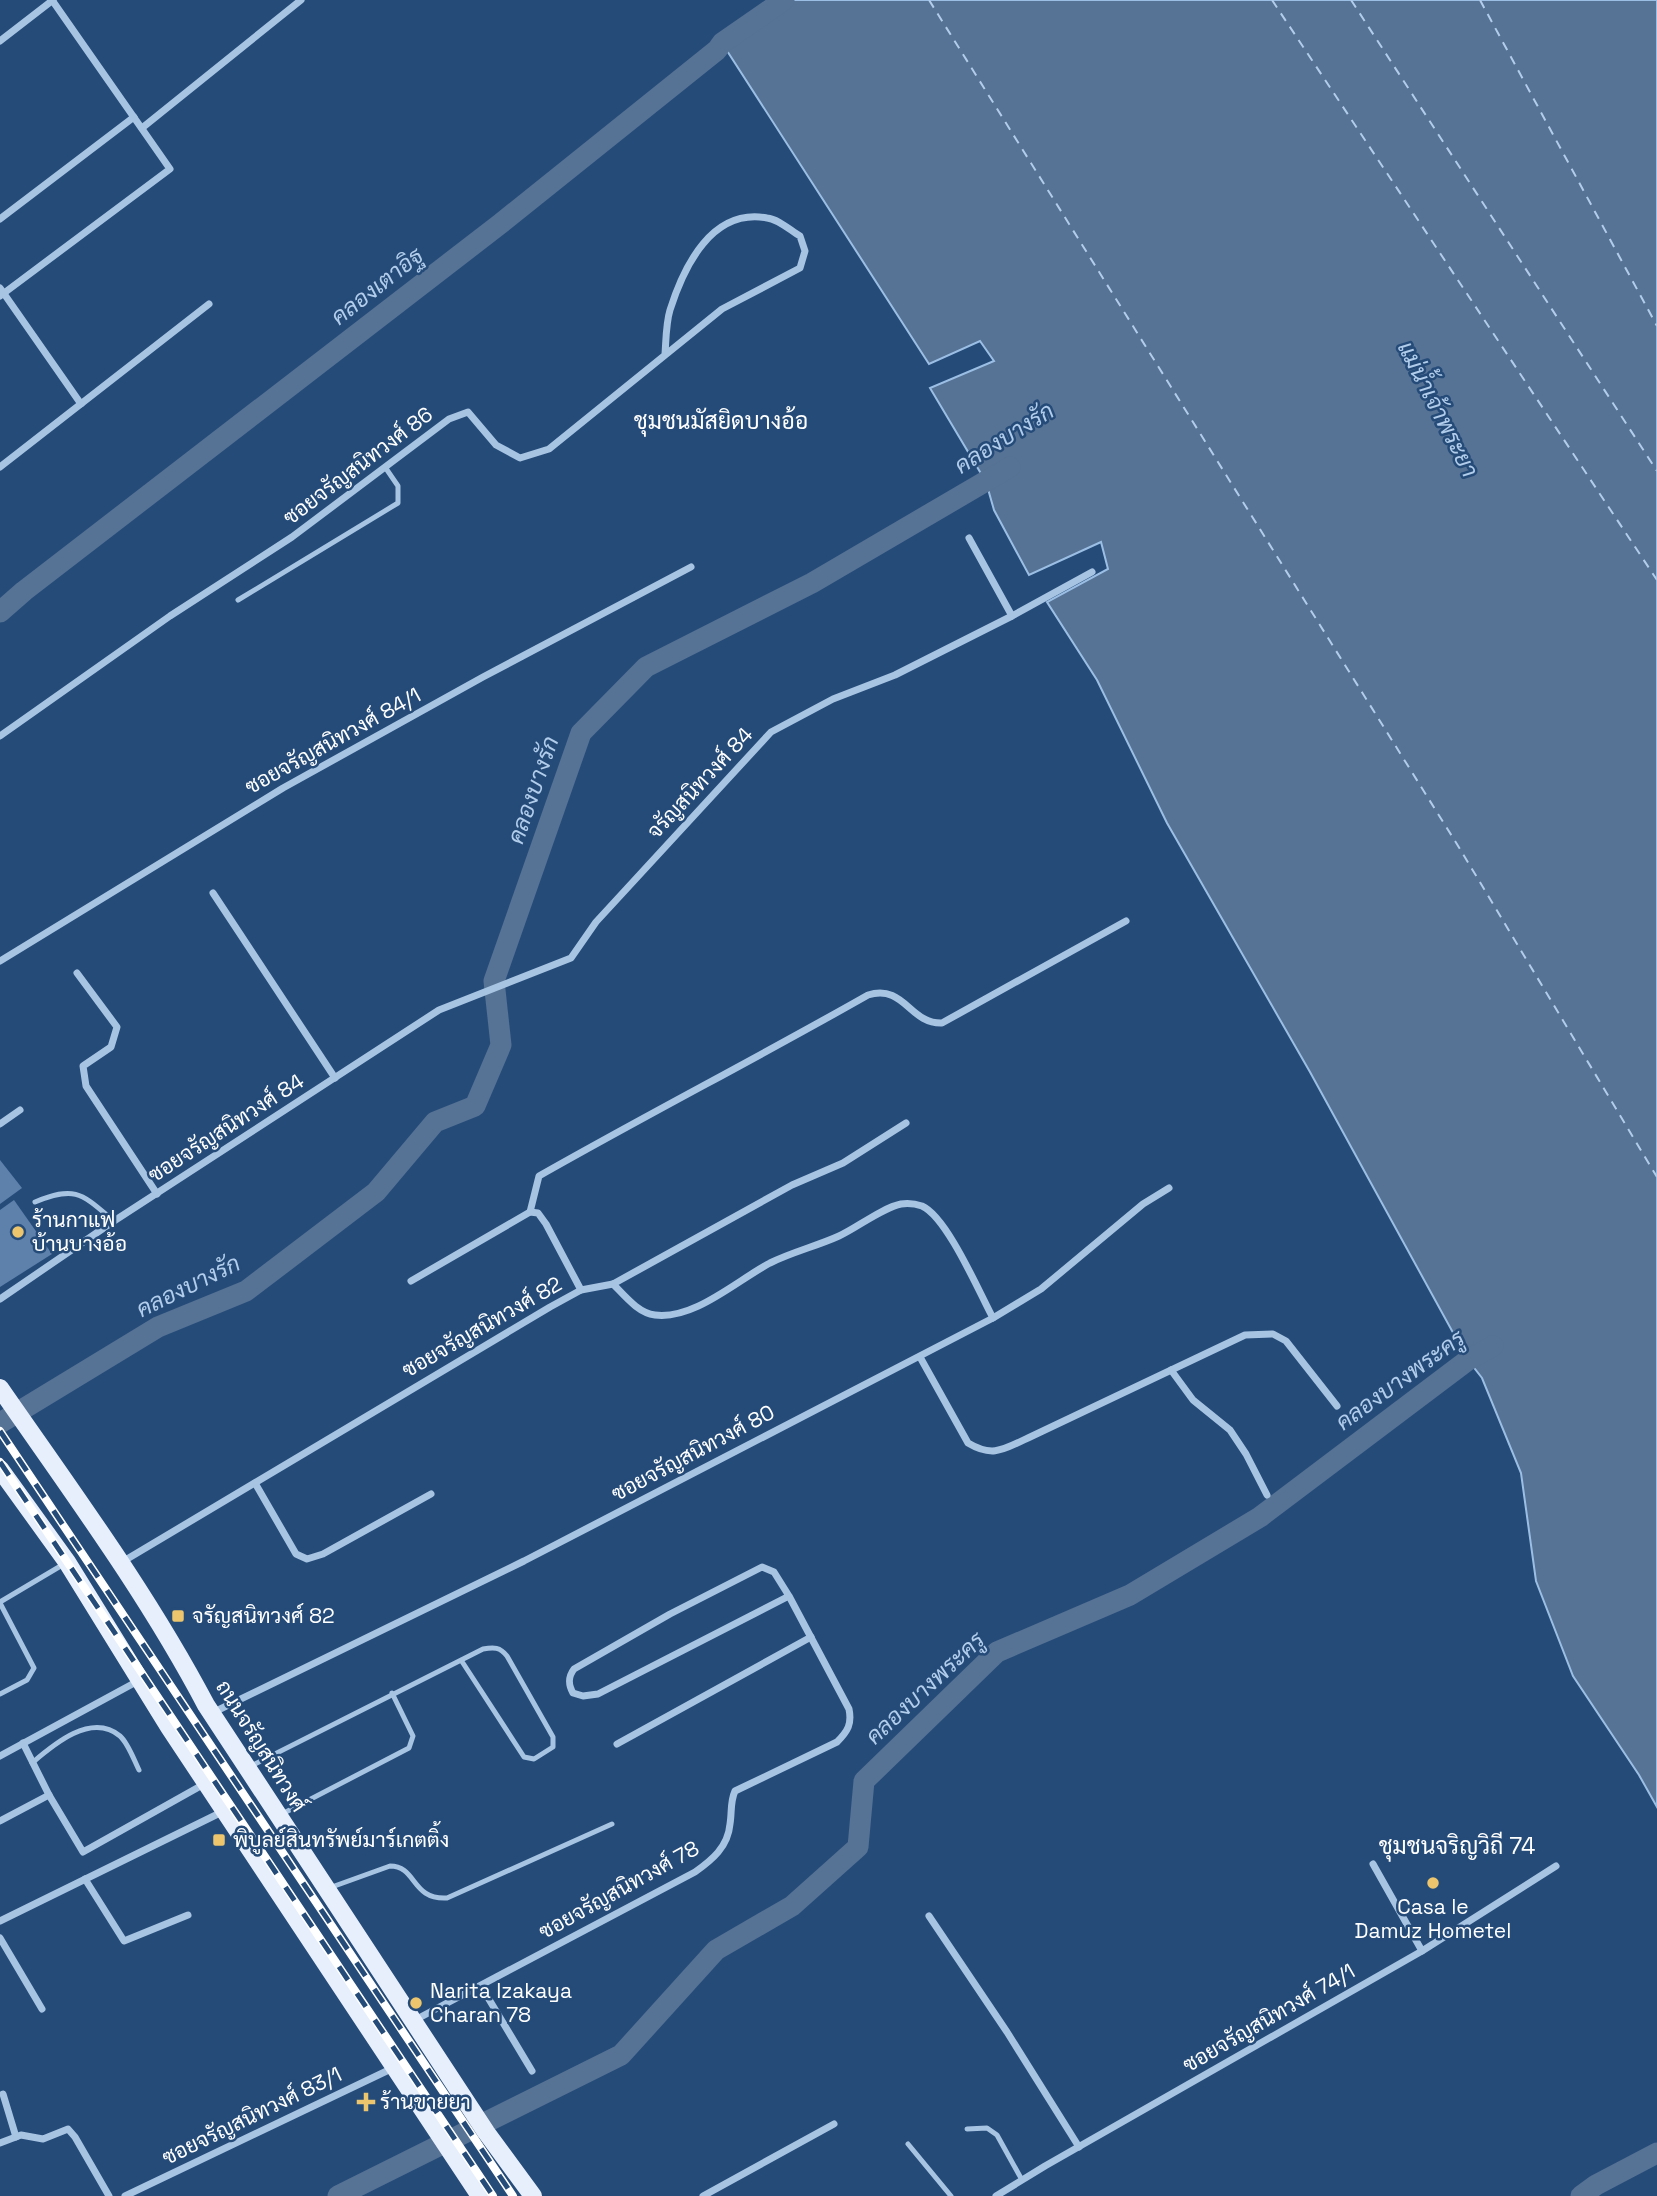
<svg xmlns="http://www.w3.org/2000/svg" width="1657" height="2196" font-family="'Space Grotesk',Sarabun,sans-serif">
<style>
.water{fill:#567294;stroke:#9bbfe4;stroke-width:2}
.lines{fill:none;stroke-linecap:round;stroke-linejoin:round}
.canal{stroke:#567294;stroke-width:21}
.ferry{stroke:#b2cdeb;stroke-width:2;stroke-dasharray:9 7;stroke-linecap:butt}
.building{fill:#5d81ab}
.service{stroke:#a7c4e3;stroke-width:5}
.minor{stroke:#a7c4e3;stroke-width:7}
.primary{stroke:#e7effc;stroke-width:18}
.rail-casing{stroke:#fff;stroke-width:8}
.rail{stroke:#254b79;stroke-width:5;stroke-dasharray:16;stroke-linecap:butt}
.poi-dot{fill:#edc56c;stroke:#254b79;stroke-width:2.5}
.labels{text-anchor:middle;stroke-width:5;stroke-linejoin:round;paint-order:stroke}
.street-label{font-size:21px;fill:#fff;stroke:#254b79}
.poi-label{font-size:21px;fill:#fff;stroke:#254b79;text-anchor:start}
.water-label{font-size:23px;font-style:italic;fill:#b2cdeb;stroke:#254b79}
.neighbourhood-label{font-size:23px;fill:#fff;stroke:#254b79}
</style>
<rect width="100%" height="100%" fill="#254b79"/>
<polygon class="water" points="776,0 1657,0 1657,1807 1639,1775 1573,1676 1536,1581 1521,1473 1482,1378 1468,1360 1310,1072 1167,823 1097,680 1047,602 1108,569 1101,542 1029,575 994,510 986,482 930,388 994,361 980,341 929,364 722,43"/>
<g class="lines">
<g class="canal">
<polyline points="0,612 24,591 500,224 717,50 722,43 784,0"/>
<polyline points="0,1423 158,1327 246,1291 376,1192 435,1122 475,1106 501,1045 494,981 581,733 646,667 812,583 1010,467"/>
<polyline points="338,2196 621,2055 716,1950 792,1906 858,1847 864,1781 997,1652 1130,1595 1260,1517 1468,1360 1493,1346"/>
<polyline points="1581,2196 1596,2185 1657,2153"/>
</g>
<g class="ferry">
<polyline points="929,0 1460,849 1657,1177"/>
<polyline points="1272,0 1657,580"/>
<polyline points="1351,0 1657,471"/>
<polyline points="1480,0 1657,326"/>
</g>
</g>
<g class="building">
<polygon points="0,1160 22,1188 0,1204"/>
<polygon points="14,1200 52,1254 0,1287 0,1210"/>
</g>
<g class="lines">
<g class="service">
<polyline points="238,600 398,503 398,486 385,467"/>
<path d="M35,1202C76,1185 82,1194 114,1221"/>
<polyline points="0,1602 64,1564"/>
<polyline points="0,1603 34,1668 27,1680 0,1694"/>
<path d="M32,1763C53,1745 91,1712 120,1736C128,1743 134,1760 139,1770"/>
<path d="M251,1766L483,1649C494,1647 500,1647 507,1656L553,1737V1747L534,1759L524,1757L461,1660"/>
<polyline points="282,1814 409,1748 413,1736 392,1693"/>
<path d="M329,1888L390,1866C417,1866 411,1900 447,1898L612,1824"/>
<polyline points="967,2129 987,2128 997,2135 1022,2180"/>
<polyline points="908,2144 951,2196"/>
</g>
<g class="minor">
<polyline points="0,41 53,0"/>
<polyline points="142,128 301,0"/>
<polyline points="0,219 134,117"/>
<polyline points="0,288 81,404"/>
<polyline points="0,296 170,169 52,0"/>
<polyline points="0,467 209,304"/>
<polyline points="969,538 1012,616"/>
<path d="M0,736L170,616L292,537L449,419L468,412L496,445L520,458L549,449L722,309L800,268L805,251L800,236C790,230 778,219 767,218C712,208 684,266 670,310C666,323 666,340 665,354"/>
<polyline points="213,893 335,1078"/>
<polyline points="0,961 283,788 483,677 691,567"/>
<polyline points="77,973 117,1027 111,1047 83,1066 86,1086 157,1194"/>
<polyline points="0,1124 20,1110"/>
<polyline points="530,1212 538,1213 546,1224 581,1290"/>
<path d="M411,1281L530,1212L539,1176C648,1114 759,1057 868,995C905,984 909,1024 942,1023L1126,921"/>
<path d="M613,1284C625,1296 638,1313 655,1315C694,1320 736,1281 770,1263C792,1252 817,1246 839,1236C858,1227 882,1208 901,1204C908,1203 916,1204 922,1206C947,1217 979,1292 993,1318"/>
<polyline points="0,1299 114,1221 439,1010 571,958 596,922 771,732 833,699 895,675 1012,616 1092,572"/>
<path d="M920,1357L968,1443C993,1458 1004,1449 1028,1438L1245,1335L1273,1334L1286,1341L1337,1406"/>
<polyline points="1171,1370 1193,1400 1230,1430 1246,1454 1267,1495"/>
<polyline points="255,1483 296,1554 307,1559 323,1554 431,1494"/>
<polyline points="122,1562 550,1307 581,1290 613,1284 792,1185 843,1163 906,1123"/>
<polyline points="212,1713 524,1561 993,1318 1041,1289 1143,1204 1169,1188"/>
<polyline points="23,1743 49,1795 83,1852 206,1783"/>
<polyline points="617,1744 811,1637"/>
<polyline points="0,1756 138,1681"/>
<polyline points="0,1821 49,1795"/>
<polyline points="1373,1864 1422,1951"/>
<polyline points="85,1879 124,1941 188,1915"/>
<polyline points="929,1916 1007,2032 1079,2147"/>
<polyline points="0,1921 224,1811"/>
<polyline points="0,1938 42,2009"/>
<polyline points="481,1986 532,2071"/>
<path d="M415,2020L695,1872C712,1860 728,1847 730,1824C732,1812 730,1802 735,1791L837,1742C848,1731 852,1724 849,1709L789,1596L774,1572L762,1567L670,1614L574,1669C568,1677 568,1684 573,1693L583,1696L598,1694L789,1596"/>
<polyline points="3,2094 16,2137"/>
<polyline points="0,2143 21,2135 43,2139 68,2129 75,2137 109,2196"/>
<polyline points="125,2196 393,2068"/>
<polyline points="703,2196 834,2124"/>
<polyline points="996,2196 1045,2166 1422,1951 1556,1866"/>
</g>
<g class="primary">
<path d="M0,1388C72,1492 147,1593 206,1705L486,2132L533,2196"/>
<polyline points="0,1469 67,1562 169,1727 480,2196"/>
</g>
<defs>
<g id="rail">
<polyline points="0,1431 513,2196"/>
<polyline points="0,1462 493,2196"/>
</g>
</defs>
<use href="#rail" class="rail-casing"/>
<use href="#rail" class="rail"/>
</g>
<g class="poi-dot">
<circle cx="18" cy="1232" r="7"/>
<rect x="171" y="1609" width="14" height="14" rx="3.5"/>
<rect x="212" y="1833" width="14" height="14" rx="3.5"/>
<circle cx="1433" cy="1883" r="7"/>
<circle cx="416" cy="2003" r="7"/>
<path d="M362.5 2091.5h7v7h7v7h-7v7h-7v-7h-7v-7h7z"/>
</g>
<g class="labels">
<g class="street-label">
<text transform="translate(358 466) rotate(-37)" y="7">ซอยจรัญสนิทวงศ์ 86</text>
<text transform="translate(333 741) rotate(-29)" y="7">ซอยจรัญสนิทวงศ์ 84/1</text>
<text transform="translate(700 783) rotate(-47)" y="7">จรัญสนิทวงศ์ 84</text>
<text transform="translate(226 1128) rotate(-33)" y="7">ซอยจรัญสนิทวงศ์ 84</text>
<text transform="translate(482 1327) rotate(-30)" y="7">ซอยจรัญสนิทวงศ์ 82</text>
<text transform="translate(693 1453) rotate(-28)" y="7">ซอยจรัญสนิทวงศ์ 80</text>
<text transform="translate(261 1746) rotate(58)" y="7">ถนนจรัญสนิทวงศ์</text>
<text transform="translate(619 1890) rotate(-29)" y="7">ซอยจรัญสนิทวงศ์ 78</text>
<text transform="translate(1269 2018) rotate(-30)" y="7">ซอยจรัญสนิทวงศ์ 74/1</text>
<text transform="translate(252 2116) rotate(-26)" y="7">ซอยจรัญสนิทวงศ์ 83/1</text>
</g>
<g class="poi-label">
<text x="32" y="1227">ร้านกาแฟ<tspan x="32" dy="24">บ้านบางอ้อ</tspan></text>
<text x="192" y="1623">จรัญสนิทวงศ์ 82</text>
<text x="233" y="1847">พิบูลย์สินทรัพย์มาร์เกตติ้ง</text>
<text x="1433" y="1914" text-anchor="middle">Casa le<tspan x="1433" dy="24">Damuz Hometel</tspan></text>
<text x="430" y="1998">Narita Izakaya<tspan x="430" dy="24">Charan 78</tspan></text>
<text x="380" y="2109">ร้านขายยา</text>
</g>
<g class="water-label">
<text transform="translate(377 286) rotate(-38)" y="8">คลองเตาอิฐ</text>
<text transform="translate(1438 409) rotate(63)" y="8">แม่น้ำเจ้าพระยา</text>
<text transform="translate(1004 438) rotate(-32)" y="8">คลองบางรัก</text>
<text transform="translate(533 790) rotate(-71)" y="8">คลองบางรัก</text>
<text transform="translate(188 1286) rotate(-26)" y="8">คลองบางรัก</text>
<text transform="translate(1400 1380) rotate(-36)" y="8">คลองบางพระครู</text>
<text transform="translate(925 1688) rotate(-43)" y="8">คลองบางพระครู</text>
</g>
<g class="neighbourhood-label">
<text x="721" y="429">ชุมชนมัสยิดบางอ้อ</text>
<text x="1457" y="1854">ชุมชนจริญวิถี 74</text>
</g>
</g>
</svg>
